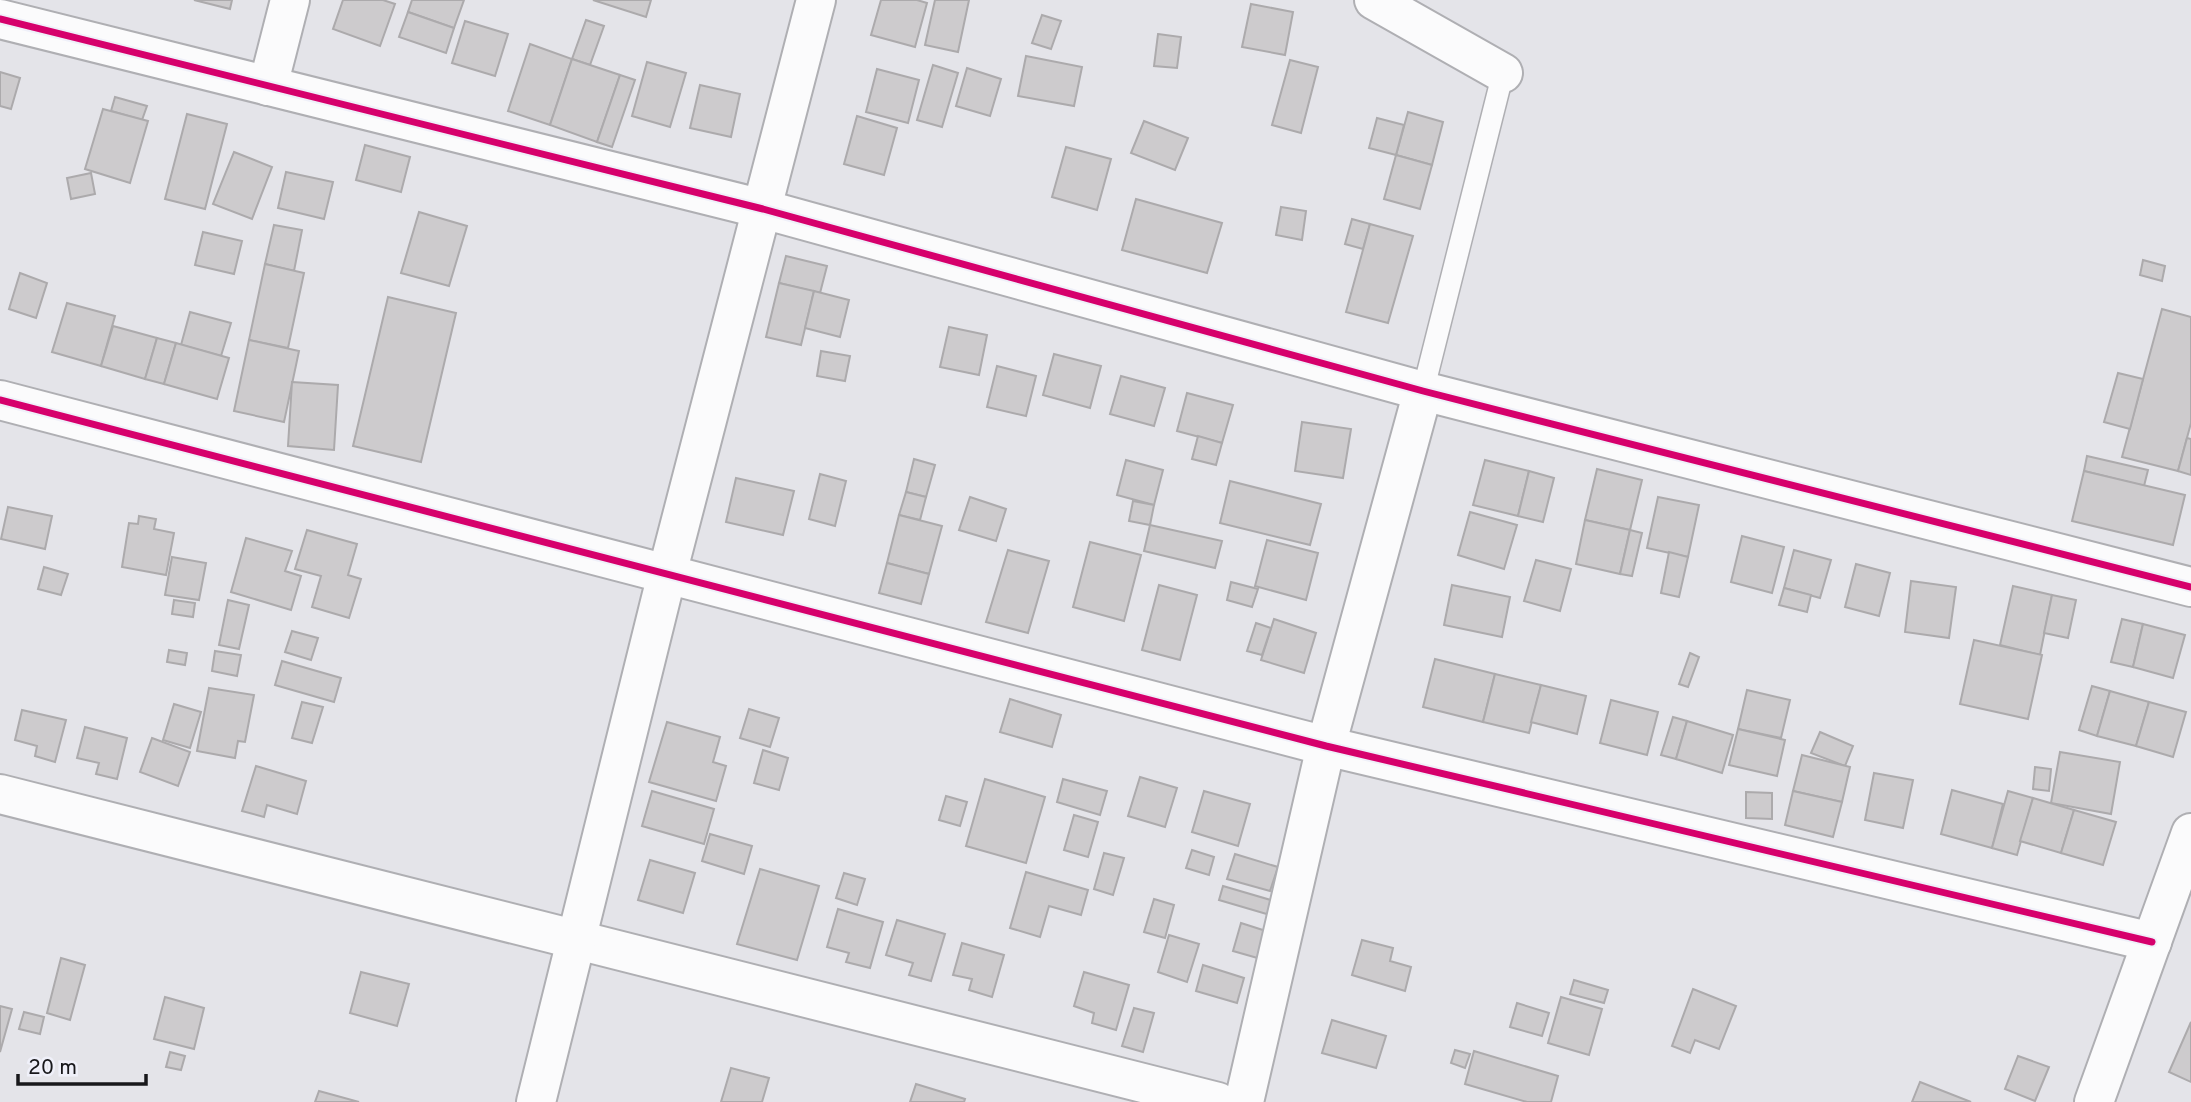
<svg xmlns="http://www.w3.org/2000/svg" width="2191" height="1102" font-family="Overpass,sans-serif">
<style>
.building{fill:#cdcbcd;stroke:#acaaac;stroke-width:2}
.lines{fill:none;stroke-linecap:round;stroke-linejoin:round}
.service-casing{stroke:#afafb3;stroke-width:24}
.minor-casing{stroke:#afafb3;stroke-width:42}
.service{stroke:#fbfbfc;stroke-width:21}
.minor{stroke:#fbfbfc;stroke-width:38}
.cycleway-casing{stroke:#eff0f9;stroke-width:11}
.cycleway{stroke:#d6006c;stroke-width:7}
</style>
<rect width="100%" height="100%" fill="#e4e4e9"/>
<g class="building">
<polygon points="194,0 232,0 230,9"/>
<polygon points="343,0 383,0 395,4 380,46 333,29"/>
<polygon points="412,0 464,0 454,28 408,12"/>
<polygon points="593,0 651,0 646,17"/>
<polygon points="881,0 917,0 927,3 915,47 871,35"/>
<polygon points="935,0 969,0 958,52 925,45"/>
<polygon points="1251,4 1293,12 1285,55 1242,47"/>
<polygon points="408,12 454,28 446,53 399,37"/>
<polygon points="1042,15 1061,21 1051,49 1032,43"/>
<polygon points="586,20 604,26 590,65 572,59"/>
<polygon points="465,21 508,34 495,76 452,63"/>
<polygon points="1158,34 1181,37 1177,68 1154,66"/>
<polygon points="530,44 572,59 550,125 508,111"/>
<polygon points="1026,56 1082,67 1074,106 1018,96"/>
<polygon points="572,59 620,75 597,142 550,125"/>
<polygon points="1290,60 1318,67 1301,133 1272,125"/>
<polygon points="647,62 686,73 670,127 632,116"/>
<polygon points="933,65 958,73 942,127 917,120"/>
<polygon points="967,68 1001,79 990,116 956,106"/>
<polygon points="877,69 919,80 908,123 866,112"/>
<polygon points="0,72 20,78 11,109 0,106"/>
<polygon points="620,75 635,80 612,147 597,142"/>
<polygon points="700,85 740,94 731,137 690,128"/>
<polygon points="115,97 147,106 142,120 111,111"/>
<polygon points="103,109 148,121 130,183 85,169"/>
<polygon points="1408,112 1443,122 1432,165 1396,155"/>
<polygon points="187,114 227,124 205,209 165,199"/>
<polygon points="857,116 897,128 884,175 844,164"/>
<polygon points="1377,118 1404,125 1396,155 1369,148"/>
<polygon points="1144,121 1188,138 1175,170 1131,153"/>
<polygon points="365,145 410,157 401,192 356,180"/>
<polygon points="1066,147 1111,159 1097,210 1052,197"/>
<polygon points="234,152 272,167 252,219 213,204"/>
<polygon points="1396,155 1432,165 1420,209 1384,199"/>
<polygon points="286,172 333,182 324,219 278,208"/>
<polygon points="91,173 95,194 71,199 67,178"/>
<polygon points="1136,199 1222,223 1207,273 1122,250"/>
<polygon points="1281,207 1306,211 1302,240 1276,235"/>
<polygon points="419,212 467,226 449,286 401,273"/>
<polygon points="1352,219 1370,224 1363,249 1345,244"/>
<polygon points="1370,224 1413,236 1388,323 1346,312"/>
<polygon points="274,225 302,230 294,271 265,264"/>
<polygon points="203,232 242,241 234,274 195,265"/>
<polygon points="786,256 827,266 820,293 779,283"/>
<polygon points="2143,260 2165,266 2162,281 2140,275"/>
<polygon points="265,264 304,273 288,348 249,340"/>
<polygon points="20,273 47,283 36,318 9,309"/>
<polygon points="779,283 814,291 801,345 766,337"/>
<polygon points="814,291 849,300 840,337 805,328"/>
<polygon points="388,297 456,313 421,462 353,446"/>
<polygon points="67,303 115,316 101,366 52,352"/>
<polygon points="2162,309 2191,317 2191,423 2178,471 2122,457"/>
<polygon points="190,312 231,323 221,356 181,345"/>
<polygon points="113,326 157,338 145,379 101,366"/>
<polygon points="949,327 987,335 979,375 940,367"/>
<polygon points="157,338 176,343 164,384 145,379"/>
<polygon points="249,340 299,351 284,422 234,411"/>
<polygon points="176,343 229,358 217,399 164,384"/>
<polygon points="821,351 850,356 845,381 817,376"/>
<polygon points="1054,354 1101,366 1090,408 1043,395"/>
<polygon points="997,366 1036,376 1026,416 987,407"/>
<polygon points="2118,373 2143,379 2130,429 2104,422"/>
<polygon points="1121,376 1165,388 1154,426 1110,414"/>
<polygon points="292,382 338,385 334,450 288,446"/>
<polygon points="1187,393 1233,405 1222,443 1177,431"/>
<polygon points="1302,422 1351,429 1343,478 1295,471"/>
<polygon points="1198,436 1222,443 1216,465 1192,459"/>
<polygon points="2187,438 2191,439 2191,475 2178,471"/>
<polygon points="2087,456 2148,470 2144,486 2084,471"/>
<polygon points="914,459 935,465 926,497 906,492"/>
<polygon points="1126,460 1163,470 1154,505 1117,495"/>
<polygon points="1485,460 1529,471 1518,516 1473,505"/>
<polygon points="1597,469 1642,480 1630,530 1585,520"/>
<polygon points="1529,471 1554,478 1543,522 1518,516"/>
<polygon points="2084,471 2185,495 2173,545 2072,521"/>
<polygon points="820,474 846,481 835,526 809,519"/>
<polygon points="736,478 794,491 783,535 726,522"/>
<polygon points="1230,481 1321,504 1310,545 1220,523"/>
<polygon points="906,492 926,497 920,520 899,515"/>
<polygon points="970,497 1006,509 996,541 959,530"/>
<polygon points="1658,497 1699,505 1688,557 1647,548"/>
<polygon points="1133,501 1154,505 1150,525 1129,521"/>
<polygon points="8,507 52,516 45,549 1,539"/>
<polygon points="1470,512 1517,525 1504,569 1458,555"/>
<polygon points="899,515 942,526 929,574 887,563"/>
<polygon points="139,516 156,519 154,529 174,533 166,575 122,567 129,523 138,524"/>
<polygon points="1585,520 1630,530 1620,574 1576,564"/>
<polygon points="1150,525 1222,541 1215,568 1144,551"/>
<polygon points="307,530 357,544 348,575 361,579 349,618 312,607 321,576 295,569"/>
<polygon points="1630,530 1642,533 1632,576 1620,574"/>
<polygon points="1742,536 1784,547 1772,593 1731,582"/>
<polygon points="246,538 292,551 285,571 301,576 291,610 231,592"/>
<polygon points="1267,540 1318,553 1306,600 1255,586"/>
<polygon points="1090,542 1141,555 1124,621 1073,607"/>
<polygon points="1008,550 1049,561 1028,633 986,622"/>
<polygon points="1794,550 1831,560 1820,598 1784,588"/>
<polygon points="1669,552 1688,557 1679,597 1661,593"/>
<polygon points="172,557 206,563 199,600 165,595"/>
<polygon points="1536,560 1571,569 1560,611 1524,601"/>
<polygon points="887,563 929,574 921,604 879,593"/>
<polygon points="1856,564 1890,573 1879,616 1845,607"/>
<polygon points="44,567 68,574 61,595 38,589"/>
<polygon points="1911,581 1956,587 1949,638 1905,632"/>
<polygon points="1231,582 1258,589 1252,607 1227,600"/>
<polygon points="1159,585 1197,595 1180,660 1142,650"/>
<polygon points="1452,585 1510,597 1502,637 1444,625"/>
<polygon points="2013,586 2052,595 2040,655 2000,645"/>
<polygon points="1784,588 1811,595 1807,612 1779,605"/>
<polygon points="2052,595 2076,600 2068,638 2044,633"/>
<polygon points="174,600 195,603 193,617 172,614"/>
<polygon points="228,600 249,605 239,649 219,645"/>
<polygon points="1274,619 1316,633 1304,673 1261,660"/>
<polygon points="2122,619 2143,624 2133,667 2111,662"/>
<polygon points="1256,623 1271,628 1262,655 1247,651"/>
<polygon points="2143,624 2185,635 2173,678 2133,667"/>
<polygon points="292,631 318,638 311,660 285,652"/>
<polygon points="1974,640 2042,655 2028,719 1960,704"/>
<polygon points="169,650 187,653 185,665 167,662"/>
<polygon points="215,651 241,655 237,676 212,671"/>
<polygon points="1690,653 1699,657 1688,687 1679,684"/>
<polygon points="1435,659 1495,674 1483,722 1423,707"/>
<polygon points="282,661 341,678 334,702 275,685"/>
<polygon points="1495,674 1541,685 1529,733 1483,722"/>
<polygon points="1541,685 1586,696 1577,734 1531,722"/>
<polygon points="2092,686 2110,691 2097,736 2079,730"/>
<polygon points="209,688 254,695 245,742 238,741 235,758 197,751"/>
<polygon points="1747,690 1790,700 1781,738 1738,729"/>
<polygon points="2110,691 2149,702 2136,746 2097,736"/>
<polygon points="1010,699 1061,715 1052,747 1000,732"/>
<polygon points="1611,700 1658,712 1647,755 1600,743"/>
<polygon points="302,702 323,707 312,743 292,738"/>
<polygon points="2149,702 2186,712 2173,757 2136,746"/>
<polygon points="174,704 201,712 190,748 163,740"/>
<polygon points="749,709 779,718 770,747 740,738"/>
<polygon points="22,710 66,720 55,762 35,756 37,746 15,740"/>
<polygon points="1673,717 1687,721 1676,759 1661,755"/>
<polygon points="1687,721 1733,735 1722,773 1676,759"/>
<polygon points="667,722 720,737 713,762 726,766 716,801 649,782"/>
<polygon points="85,727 127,738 117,779 96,774 99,763 77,758"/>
<polygon points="1738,729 1785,740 1777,776 1729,765"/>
<polygon points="1820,732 1853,746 1845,766 1811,753"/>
<polygon points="152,738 190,752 178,786 140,772"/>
<polygon points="763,750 788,758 779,790 754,783"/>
<polygon points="2060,752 2120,762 2111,814 2051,803"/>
<polygon points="1802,755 1850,767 1842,802 1793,791"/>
<polygon points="256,766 306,781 297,814 267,805 264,817 242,811"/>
<polygon points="2035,767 2051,769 2049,791 2033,789"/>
<polygon points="1874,773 1913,780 1903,828 1865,820"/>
<polygon points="1140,777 1177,788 1165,827 1128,816"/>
<polygon points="985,779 1045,797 1026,863 966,846"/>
<polygon points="1063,779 1107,791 1100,815 1057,802"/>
<polygon points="1952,790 2003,804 1992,848 1941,834"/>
<polygon points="652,791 714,809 704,844 642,826"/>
<polygon points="1204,791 1250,804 1238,846 1192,832"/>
<polygon points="1793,791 1842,802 1833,837 1785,825"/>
<polygon points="2008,791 2033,798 2017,855 1992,848"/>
<polygon points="1746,792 1772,793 1772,819 1746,818"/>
<polygon points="946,796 967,802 960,826 939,820"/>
<polygon points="2033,798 2074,810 2061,853 2020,841"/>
<polygon points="2074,810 2116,822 2103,865 2061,853"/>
<polygon points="1074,815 1098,822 1088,857 1064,850"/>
<polygon points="710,834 752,846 744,874 702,861"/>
<polygon points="1192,850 1214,857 1209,875 1186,868"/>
<polygon points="1104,853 1124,858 1113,895 1094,889"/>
<polygon points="1235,854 1278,867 1270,891 1227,879"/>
<polygon points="650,860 695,873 683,913 638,900"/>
<polygon points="760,869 819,886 797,960 737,944"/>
<polygon points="1026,872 1088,890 1081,915 1049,906 1040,937 1010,928"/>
<polygon points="844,873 865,879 857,905 836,898"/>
<polygon points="1223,886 1274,901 1270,915 1219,900"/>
<polygon points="1154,899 1174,905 1165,938 1144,932"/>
<polygon points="838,909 883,922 870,968 846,962 849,953 827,947"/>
<polygon points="897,920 945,934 931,981 909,975 913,963 886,955"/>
<polygon points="1241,923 1269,932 1261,959 1233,951"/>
<polygon points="1169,935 1199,944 1187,982 1158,972"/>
<polygon points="1362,940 1393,948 1390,961 1411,967 1405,991 1352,975"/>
<polygon points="962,943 1004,955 992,997 969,990 972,979 953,975"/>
<polygon points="61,958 85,965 70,1020 47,1013"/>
<polygon points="1203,965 1244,978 1237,1003 1196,991"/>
<polygon points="361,972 409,984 397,1026 350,1013"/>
<polygon points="1084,972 1129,985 1116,1030 1092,1023 1094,1013 1074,1006"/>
<polygon points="1574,980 1608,990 1604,1003 1570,994"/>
<polygon points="1693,989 1736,1006 1719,1049 1695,1040 1690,1053 1672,1046"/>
<polygon points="165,997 204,1008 194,1049 154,1039"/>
<polygon points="1561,997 1602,1009 1589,1055 1548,1043"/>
<polygon points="1517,1003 1549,1013 1542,1036 1510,1027"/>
<polygon points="0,1006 12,1009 0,1052"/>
<polygon points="1134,1008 1154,1013 1143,1052 1122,1046"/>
<polygon points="24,1012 44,1017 40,1034 19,1029"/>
<polygon points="1332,1020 1386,1036 1376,1068 1322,1053"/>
<polygon points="2191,1022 2191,1082 2169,1072"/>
<polygon points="1455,1050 1470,1054 1465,1068 1451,1063"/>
<polygon points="1474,1051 1558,1076 1551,1102 1527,1102 1465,1084"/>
<polygon points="170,1052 185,1056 181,1070 166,1067"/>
<polygon points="2018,1056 2049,1067 2035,1101 2005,1089"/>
<polygon points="731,1068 769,1078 762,1102 721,1102"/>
<polygon points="1920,1082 1971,1102 1912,1102"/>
<polygon points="916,1084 965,1099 964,1102 910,1102"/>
<polygon points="319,1091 359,1102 315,1102"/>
</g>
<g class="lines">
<defs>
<polyline id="service" points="1423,391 1503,73"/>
<g id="minor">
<polyline points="1374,0 1503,73"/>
<polyline points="0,19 763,209 1423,391 2191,587"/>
<polyline points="268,86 290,0"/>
<polyline points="0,400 1326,746 2152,942"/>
<polyline points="0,794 1218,1102"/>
<polyline points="536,1102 667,574 816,0"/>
<polyline points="1244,1102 1326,746 1423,391"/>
<polyline points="2094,1102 2191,833"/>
</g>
</defs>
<use href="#service" class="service-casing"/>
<use href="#minor" class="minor-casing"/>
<use href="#service" class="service"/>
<use href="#minor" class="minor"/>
<defs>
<g id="cycleway">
<polyline points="0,19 763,209 1423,391 2191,587"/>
<polyline points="0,400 1326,746 2152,942"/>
</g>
</defs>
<use href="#cycleway" class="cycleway-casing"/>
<use href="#cycleway" class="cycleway"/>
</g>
<path d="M18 1074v10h128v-10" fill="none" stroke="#18181b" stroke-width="3.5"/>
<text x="28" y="1074" font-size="21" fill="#18181b" stroke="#eff0f9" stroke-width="5" paint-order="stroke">20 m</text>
</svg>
